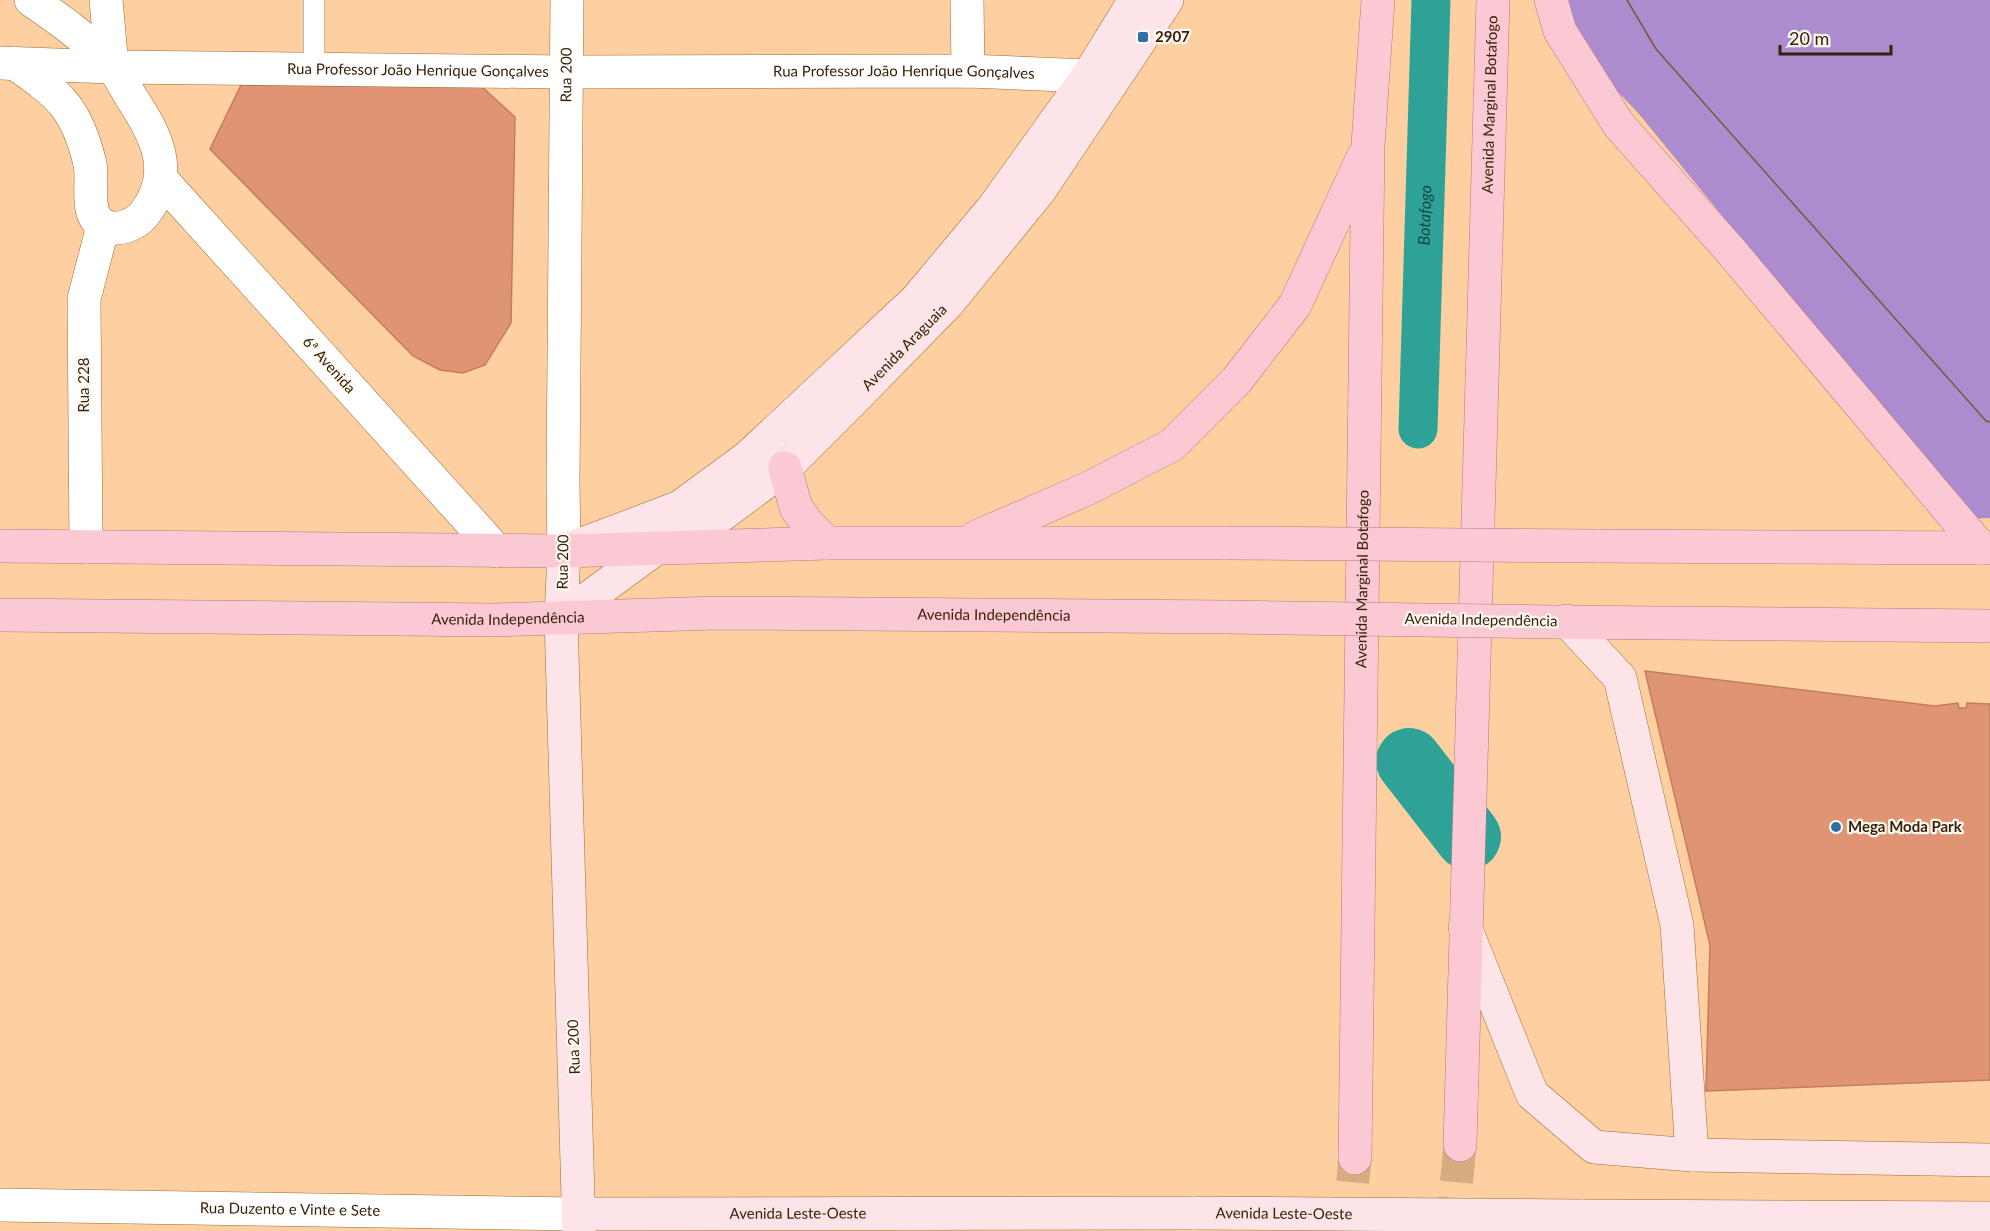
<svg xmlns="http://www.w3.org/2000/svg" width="1990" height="1231" font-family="Lato,sans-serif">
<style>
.forest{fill:#ac8cce}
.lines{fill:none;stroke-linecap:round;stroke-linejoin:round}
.canal{stroke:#2fa297;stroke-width:39}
.river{stroke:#2fa297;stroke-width:66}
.building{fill:#df9573;stroke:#c47d5a;stroke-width:1.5}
.primary-tunnel{stroke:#d7ac82;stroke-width:33;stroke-dasharray:33 16;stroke-linecap:butt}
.service-casing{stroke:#a06a2e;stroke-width:22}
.minor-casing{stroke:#a06a2e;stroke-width:34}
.secondary-casing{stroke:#a06a2e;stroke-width:34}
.primary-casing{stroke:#b67779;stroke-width:34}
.service{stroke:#fff;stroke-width:21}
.minor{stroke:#fff;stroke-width:33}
.secondary{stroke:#fde4e9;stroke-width:33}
.primary{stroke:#fbc9d3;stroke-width:33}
.tram{stroke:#785939;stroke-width:1.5}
.secondary-bridge-casing{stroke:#a06a2e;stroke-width:34;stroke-linecap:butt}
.primary-bridge-casing{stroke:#b67779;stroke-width:34;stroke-linecap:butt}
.secondary-bridge{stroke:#fde4e9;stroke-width:33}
.primary-bridge{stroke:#fbc9d3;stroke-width:33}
.poi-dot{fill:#2d70a6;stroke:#fff9f3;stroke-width:2}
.labels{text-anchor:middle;stroke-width:4.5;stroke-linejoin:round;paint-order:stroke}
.poi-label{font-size:15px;font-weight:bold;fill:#392209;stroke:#fff9f3;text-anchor:start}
.street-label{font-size:15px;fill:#392209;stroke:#fff9f3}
.water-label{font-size:16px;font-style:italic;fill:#154641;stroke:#fff9f3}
</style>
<rect width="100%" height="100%" fill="#fecfa0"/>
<polygon class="forest" points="1551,0 1990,0 1990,518 1970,519 1639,114 1560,31"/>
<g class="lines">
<path class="canal" id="s1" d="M1418,429L1431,0"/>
<polyline class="river" points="1409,761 1468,837"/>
</g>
<g class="building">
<polygon points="241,85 482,87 515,117 511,323 485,365 463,373 440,370 413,356 210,149"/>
<polygon points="1645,671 1935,706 1958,703 1959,708 1966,708 1967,703 1990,704 1990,1080 1706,1091 1710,945"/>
</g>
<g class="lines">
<g class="primary-tunnel">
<polyline points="1348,1231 1355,1158"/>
<polyline points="1452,1231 1460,1145"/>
</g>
<defs>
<polyline id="service" points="314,68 314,0"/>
<g id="minor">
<polyline points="106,0 112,67"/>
<polyline points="967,0 968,71"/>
<path id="s2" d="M0,63L112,67L566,72L968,71L1088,76"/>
<path d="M14,63C59,94 77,108 90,164C94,182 83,217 105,226C119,232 137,224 145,213C176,172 156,135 131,97C125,87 119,75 112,66C89,40 60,20 31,0"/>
<polyline points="161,179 497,551"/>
<polyline points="86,547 84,299 103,226"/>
<path id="s3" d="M564,551L563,481L567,0"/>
<path id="s4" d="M0,1205L579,1214"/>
</g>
<g id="secondary">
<path id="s5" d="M561,618L658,547L723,514L785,468L856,397L948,303L1040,190L1167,0"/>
<polyline points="1567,621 1620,678 1677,925 1692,1155"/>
<polyline points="1465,927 1532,1094 1594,1147 1692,1155 1990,1160"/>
<path id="s6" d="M579,1214L1196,1213"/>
<polyline points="1581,1216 1990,1218"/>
<polyline points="579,1231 561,618 564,551 680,507 748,457 916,300 993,208 1088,76 1135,0"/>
</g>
<g id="primary">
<polyline points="1551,0 1560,31 1619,125 1730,250 1981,548"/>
<polyline points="785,468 796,508 808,524 827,543"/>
<polyline points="976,537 1089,488 1172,445 1237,380 1295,305 1363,157"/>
<polyline points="0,546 564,551 827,543 1226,543"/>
<polyline points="1596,546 1990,548"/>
<path id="s7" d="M0,615L495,620L717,613L1228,617"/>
<polyline points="1553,622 1990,626"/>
<path id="s8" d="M1460,1145L1493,0"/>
<path id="s9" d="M1355,1158L1368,145L1378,0"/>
</g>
</defs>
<use href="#service" class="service-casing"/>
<use href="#minor" class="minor-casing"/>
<use href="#secondary" class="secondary-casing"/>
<use href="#primary" class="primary-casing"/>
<use href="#service" class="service"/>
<use href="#minor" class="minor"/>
<use href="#secondary" class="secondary"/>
<use href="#primary" class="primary"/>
<polyline class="tram" points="1627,0 1656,49 1986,421 1990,422"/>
<defs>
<g id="secondary-bridge">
<path id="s10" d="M1196,1213L1581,1216"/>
</g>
<g id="primary-bridge">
<polyline points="1226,543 1596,546"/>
<polyline points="1228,617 1553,622"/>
</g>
</defs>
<use href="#secondary-bridge" class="secondary-bridge-casing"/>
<use href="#primary-bridge" class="primary-bridge-casing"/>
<use href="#secondary-bridge" class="secondary-bridge"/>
<use href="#primary-bridge" class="primary-bridge"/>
</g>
<g class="poi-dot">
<rect x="1137" y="31" width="12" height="12" rx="3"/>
<circle cx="1836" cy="827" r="6"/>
</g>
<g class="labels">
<g class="poi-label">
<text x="1155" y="42">2907</text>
<text x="1848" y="832">Mega Moda Park</text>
</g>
<g class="street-label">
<text dy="5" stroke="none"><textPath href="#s2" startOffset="418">Rua Professor João Henrique Gonçalves</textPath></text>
<text dy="5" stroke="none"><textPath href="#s2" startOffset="904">Rua Professor João Henrique Gonçalves</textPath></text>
<text dy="5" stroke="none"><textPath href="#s3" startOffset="476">Rua 200</textPath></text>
<text dy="5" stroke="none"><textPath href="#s8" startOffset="1041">Avenida Marginal Botafogo</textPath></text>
<text dy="5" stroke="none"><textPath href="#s5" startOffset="440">Avenida Araguaia</textPath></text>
<text transform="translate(329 365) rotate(48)" y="5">6ª Avenida</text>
<text transform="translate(84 385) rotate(-90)" y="5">Rua 228</text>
<text transform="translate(563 562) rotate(-89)" y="5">Rua 200</text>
<text dy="5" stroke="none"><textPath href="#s9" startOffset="579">Avenida Marginal Botafogo</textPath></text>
<text dy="5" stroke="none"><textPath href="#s7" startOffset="994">Avenida Independência</textPath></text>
<text dy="5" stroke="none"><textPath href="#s7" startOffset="508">Avenida Independência</textPath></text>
<text transform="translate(1481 620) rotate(1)" y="5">Avenida Independência</text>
<text transform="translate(574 1047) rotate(-92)" y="5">Rua 200</text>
<text dy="5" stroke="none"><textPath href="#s4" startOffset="290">Rua Duzento e Vinte e Sete</textPath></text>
<text dy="5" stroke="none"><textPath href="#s6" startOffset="219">Avenida Leste-Oeste</textPath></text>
<text dy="5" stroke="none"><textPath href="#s10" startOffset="88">Avenida Leste-Oeste</textPath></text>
</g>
<g class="water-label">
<text dy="6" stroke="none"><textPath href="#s1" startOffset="214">Botafogo</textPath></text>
</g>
</g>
<path d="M1780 45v9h111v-9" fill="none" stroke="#392209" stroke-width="3"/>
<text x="1789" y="45" font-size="18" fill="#392209" stroke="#fff9f3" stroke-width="4.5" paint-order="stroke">20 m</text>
</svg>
